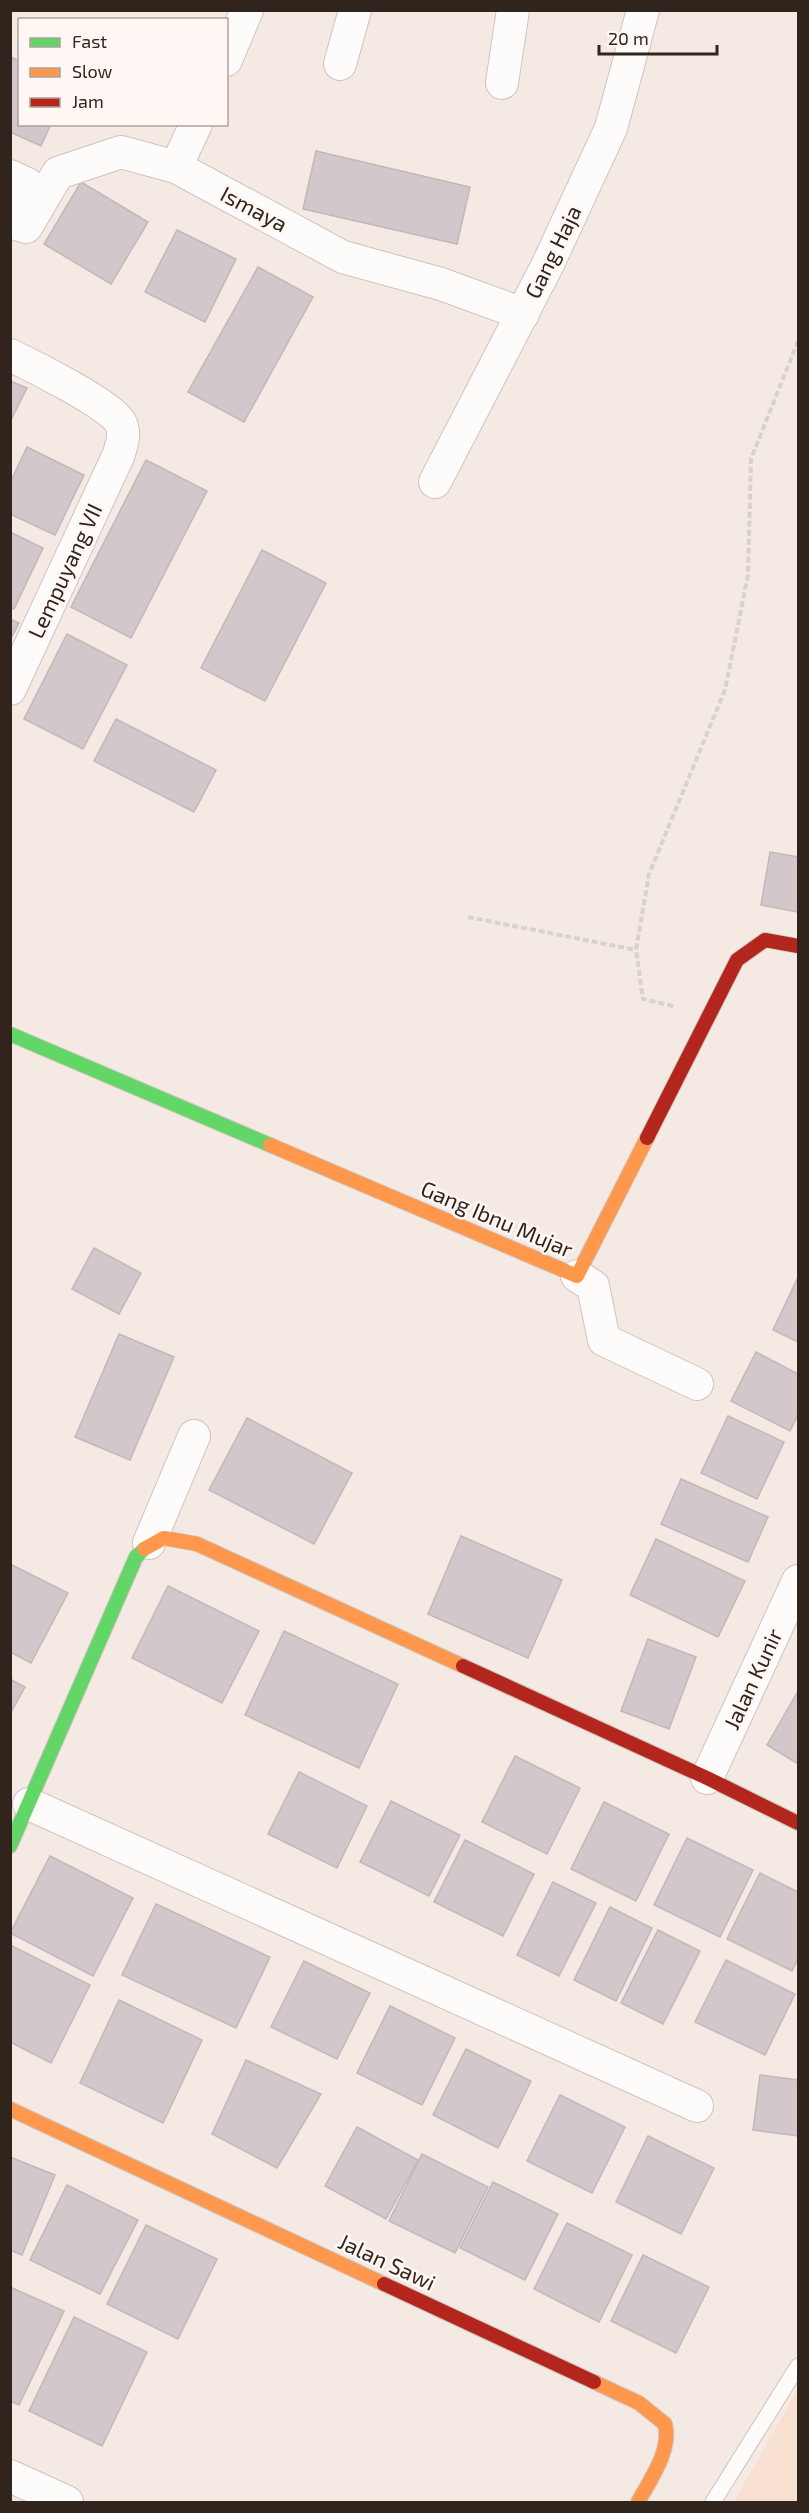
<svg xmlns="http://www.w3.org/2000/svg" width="809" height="2513" font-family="'Exo 2',sans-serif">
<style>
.built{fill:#f8e0d2}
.building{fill:#d2c7ca;stroke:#c2b8ba;stroke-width:1.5}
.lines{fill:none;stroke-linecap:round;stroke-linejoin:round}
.lane-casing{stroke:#d0c4be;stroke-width:17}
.street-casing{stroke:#d0c4be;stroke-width:34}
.fast-casing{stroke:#d0c4be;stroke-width:16}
.slow-casing{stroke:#d0c4be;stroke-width:16}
.jam-casing{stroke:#d0c4be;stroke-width:16}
.path{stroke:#d5d2cf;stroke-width:4;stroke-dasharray:6 3;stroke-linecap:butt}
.lane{stroke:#fdfcfb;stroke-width:15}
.street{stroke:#fdfcfb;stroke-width:32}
.fast{stroke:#63d668;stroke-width:14}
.slow{stroke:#ff974d;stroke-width:14}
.jam{stroke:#b3261e;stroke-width:14}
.labels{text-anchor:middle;stroke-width:5;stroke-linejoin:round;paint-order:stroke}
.street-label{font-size:22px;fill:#31241c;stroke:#fff7f3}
</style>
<rect width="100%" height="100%" fill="#f4e9e3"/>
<polygon class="built" points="798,2389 798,2502 734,2502"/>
<g class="building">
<polygon points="13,58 20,61 20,124 51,124 41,146 10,132 10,63"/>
<polygon points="316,151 470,187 457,244 303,209"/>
<polygon points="81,182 148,222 111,284 44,244"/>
<polygon points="177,230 236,259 205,322 145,292"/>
<polygon points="258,267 313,297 244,422 188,392"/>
<polygon points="10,381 27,388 10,422"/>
<polygon points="27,447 84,475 55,535 10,514 10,483"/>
<polygon points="146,460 207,491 131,638 71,607"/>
<polygon points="10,532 43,548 14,609 10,607"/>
<polygon points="262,550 326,583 265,701 201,668"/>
<polygon points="10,619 19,623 10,640"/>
<polygon points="67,634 127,665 83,749 24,719"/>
<polygon points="116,719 216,770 194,812 94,761"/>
<polygon points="770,852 798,857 798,912 761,905"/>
<polygon points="94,1248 141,1273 119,1314 72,1289"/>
<polygon points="798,1277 798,1342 773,1330"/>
<polygon points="119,1334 174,1357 130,1460 75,1437"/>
<polygon points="756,1352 798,1374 798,1415 790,1431 731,1401"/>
<polygon points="728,1416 784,1442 757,1499 701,1473"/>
<polygon points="247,1418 352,1473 314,1544 209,1490"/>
<polygon points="681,1479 768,1517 748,1562 661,1524"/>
<polygon points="461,1536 562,1580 528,1658 428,1614"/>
<polygon points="656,1539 745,1581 718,1637 630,1595"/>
<polygon points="10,1564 68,1593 31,1663 10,1652"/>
<polygon points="168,1586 259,1631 222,1703 132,1658"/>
<polygon points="284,1631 398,1684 359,1768 245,1715"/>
<polygon points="648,1639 696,1657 669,1729 621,1711"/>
<polygon points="10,1679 25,1687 10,1714"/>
<polygon points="798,1691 798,1764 767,1745"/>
<polygon points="515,1756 580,1788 547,1854 482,1822"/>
<polygon points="299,1772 367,1806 337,1868 268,1834"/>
<polygon points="391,1801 460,1835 429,1896 360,1862"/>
<polygon points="604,1802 669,1834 636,1901 571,1869"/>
<polygon points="687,1838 753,1870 720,1937 654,1905"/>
<polygon points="465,1840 534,1874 503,1936 434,1902"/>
<polygon points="50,1856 133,1898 93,1976 10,1933"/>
<polygon points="760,1873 798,1892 798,1959 792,1971 727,1939"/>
<polygon points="553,1882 596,1903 559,1976 517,1955"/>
<polygon points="156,1904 270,1957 236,2028 122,1975"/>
<polygon points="610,1907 652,1928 616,2001 574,1980"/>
<polygon points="658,1930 700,1951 663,2024 621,2003"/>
<polygon points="10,1945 90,1985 51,2063 10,2042"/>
<polygon points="726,1960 795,1994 765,2055 695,2022"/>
<polygon points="304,1961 370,1993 337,2059 271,2027"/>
<polygon points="119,2000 202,2040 163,2123 80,2083"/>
<polygon points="390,2006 455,2038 422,2105 357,2073"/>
<polygon points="466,2049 531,2081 498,2148 433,2115"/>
<polygon points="246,2060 321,2094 277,2168 212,2134"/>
<polygon points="760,2075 798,2080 798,2136 753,2130"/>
<polygon points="560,2095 625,2127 592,2193 527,2161"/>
<polygon points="357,2127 418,2160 386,2219 325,2186"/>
<polygon points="648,2136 714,2168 681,2234 616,2202"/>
<polygon points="422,2154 488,2187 455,2253 389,2221"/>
<polygon points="10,2157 55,2175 22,2255 10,2250"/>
<polygon points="493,2182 558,2214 525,2280 460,2248"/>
<polygon points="67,2185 138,2220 100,2294 30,2260"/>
<polygon points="567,2223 632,2255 599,2322 534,2289"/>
<polygon points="146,2225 217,2259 178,2339 107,2304"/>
<polygon points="643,2255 709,2287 676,2353 611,2321"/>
<polygon points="10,2287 64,2311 19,2405 10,2401"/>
<polygon points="74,2317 147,2352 102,2446 29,2411"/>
</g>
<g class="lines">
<defs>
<polyline id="lane" points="713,2502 798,2366"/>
<g id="street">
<polyline points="226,60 247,10"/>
<polyline points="340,64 355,10"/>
<polyline points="502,83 513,10"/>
<polyline points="176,167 196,124"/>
<polyline points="10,176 27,184 10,222 26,227 58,173 121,152 176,167 343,257 441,284 523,314"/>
<path d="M10,355C31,365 111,405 120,422C126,433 122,443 119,454L10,689"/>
<polyline points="435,482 548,264 611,128 643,10"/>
<polyline points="577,1276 593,1286 604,1340 697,1384"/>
<polyline points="149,1543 194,1436"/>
<polyline points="707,1778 798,1581"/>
<polyline points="29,1804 697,2106"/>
<polyline points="10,2476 67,2502"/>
</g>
<g id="fast">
<polyline points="10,1034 270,1145"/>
<polyline points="10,1846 136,1557 144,1549"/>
</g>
<g id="slow">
<polyline points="270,1145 577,1276 647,1138"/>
<polyline points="144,1549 164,1538 197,1544 463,1666"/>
<polyline points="10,2109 384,2284"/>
<path d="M594,2382L639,2403L665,2424C672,2450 650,2480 638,2502"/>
</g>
<g id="jam">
<polyline points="647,1138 737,960 765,940 798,946"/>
<polyline points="463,1666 707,1778 798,1823"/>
<polyline points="384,2284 594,2382"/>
</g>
</defs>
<use href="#lane" class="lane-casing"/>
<use href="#street" class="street-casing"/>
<use href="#fast" class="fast-casing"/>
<use href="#slow" class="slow-casing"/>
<use href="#jam" class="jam-casing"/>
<g class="path">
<polyline points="468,917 636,950"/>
<polyline points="673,1006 643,999 636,950 649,874 725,690 748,575 751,459 798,341"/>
</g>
<use href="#lane" class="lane"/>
<use href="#street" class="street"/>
<use href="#fast" class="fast"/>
<use href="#slow" class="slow"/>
<use href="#jam" class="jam"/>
</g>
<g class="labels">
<g class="street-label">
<text transform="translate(254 209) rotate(28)" y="8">Ismaya</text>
<text transform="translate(553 252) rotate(-64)" y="8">Gang Haja</text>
<text transform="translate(65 571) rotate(-65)" y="8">Lempuyang VII</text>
<text transform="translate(497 1219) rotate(23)" y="8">Gang Ibnu Mujar</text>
<text transform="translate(753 1679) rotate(-65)" y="8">Jalan Kunir</text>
<text transform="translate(387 2262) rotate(25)" y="8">Jalan Sawi</text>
</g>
</g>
<rect width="809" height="2513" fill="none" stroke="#31241c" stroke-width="24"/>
<rect x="18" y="18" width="210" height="108" fill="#fff7f3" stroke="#ada39d" stroke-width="1.5"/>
<rect x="30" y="38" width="30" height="9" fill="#63d668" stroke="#ada39d" stroke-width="1.5"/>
<text x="72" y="48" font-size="18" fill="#31241c">Fast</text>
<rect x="30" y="68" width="30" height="9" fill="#ff974d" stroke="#ada39d" stroke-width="1.5"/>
<text x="72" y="78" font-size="18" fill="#31241c">Slow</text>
<rect x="30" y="98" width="30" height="9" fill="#b3261e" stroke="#ada39d" stroke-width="1.5"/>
<text x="72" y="108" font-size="18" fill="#31241c">Jam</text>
<path d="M599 45v9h118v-9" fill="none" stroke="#31241c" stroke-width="3"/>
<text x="608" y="45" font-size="18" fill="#31241c" stroke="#fff7f3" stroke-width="4.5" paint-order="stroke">20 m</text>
</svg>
